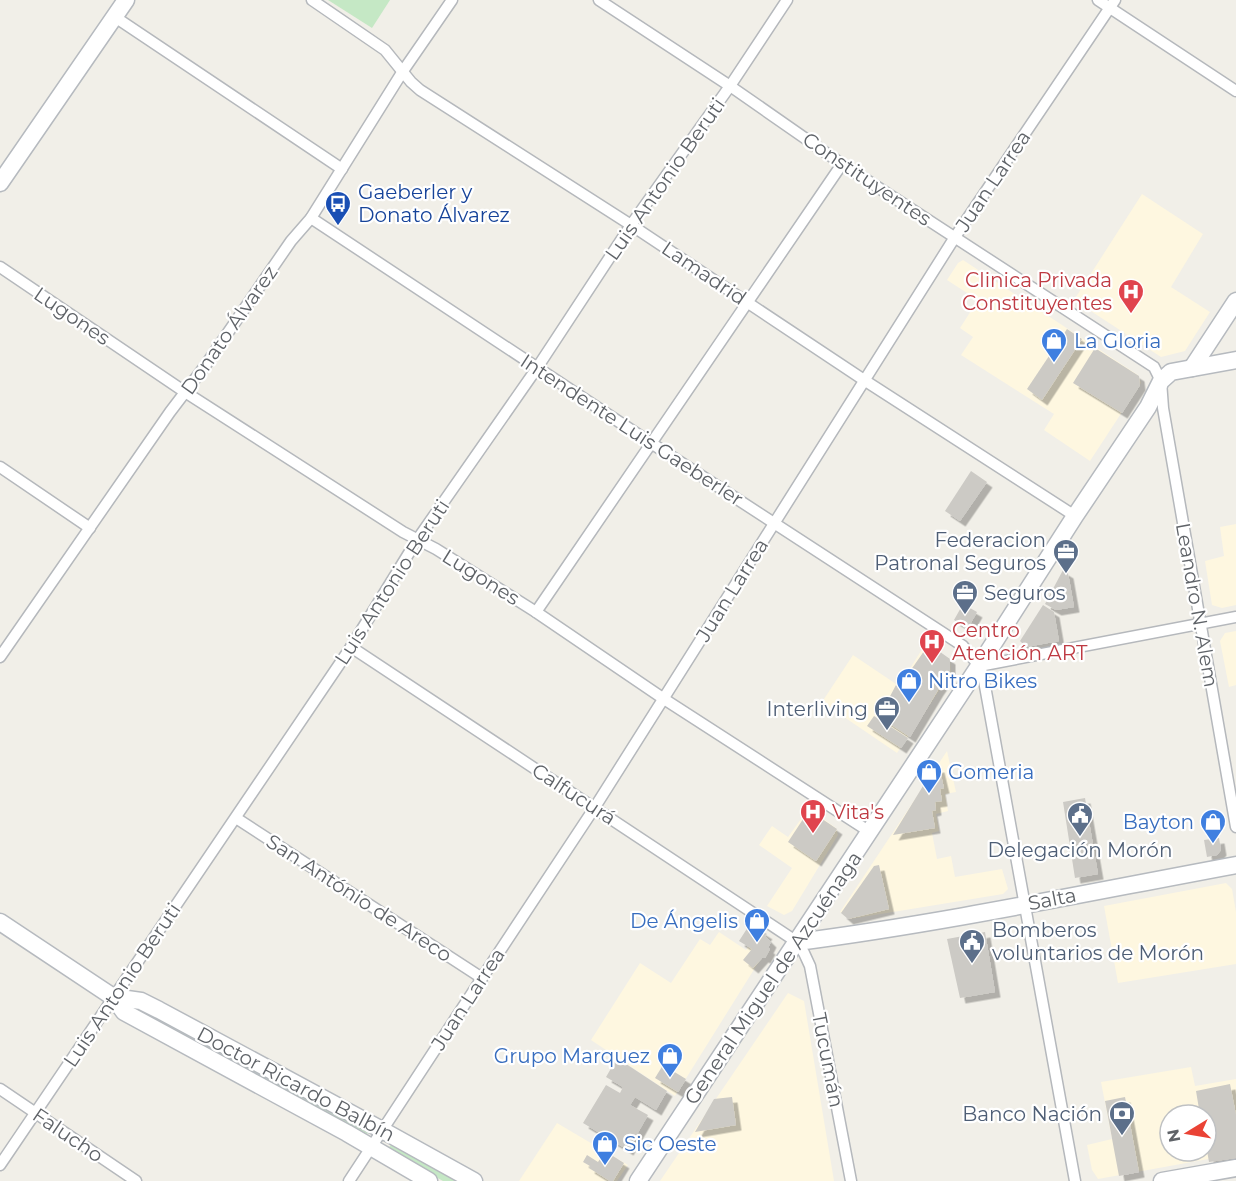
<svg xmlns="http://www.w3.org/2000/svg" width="1236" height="1181" font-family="Montserrat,sans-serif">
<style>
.commercial{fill:#fef7e0;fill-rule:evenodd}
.green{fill:#c5e8c5}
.building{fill:#cccac5;filter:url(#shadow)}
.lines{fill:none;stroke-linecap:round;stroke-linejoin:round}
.street-casing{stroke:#b5b8bc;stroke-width:13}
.secondary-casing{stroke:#b6babf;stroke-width:19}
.street{stroke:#fff;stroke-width:10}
.secondary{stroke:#fff;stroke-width:16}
.labels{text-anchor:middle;stroke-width:4.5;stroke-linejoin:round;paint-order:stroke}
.street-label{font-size:20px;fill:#5f6368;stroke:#fff}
.transit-label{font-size:20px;fill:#164399;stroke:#fff;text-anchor:start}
.health-label{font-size:20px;fill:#be3a42;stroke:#fff;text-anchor:start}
.shop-label{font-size:20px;fill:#366cbe;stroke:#fff;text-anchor:start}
.service-label{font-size:20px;fill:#4e5e75;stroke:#fff;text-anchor:end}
</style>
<defs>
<filter id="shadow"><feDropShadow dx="5.5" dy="5.5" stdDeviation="0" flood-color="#0004"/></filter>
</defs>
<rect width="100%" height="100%" fill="#f1efe8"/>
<g class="commercial">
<polygon points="1142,194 1203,234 1171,287 1210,312 1185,351 1161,357 1074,300"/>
<polygon points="963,260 1138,375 1141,383 1090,461 1044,430 1054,414 961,355 973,337 960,328 978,300 947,280 958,263"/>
<polygon points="1236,524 1236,605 1222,608 1212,605 1205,561 1224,556 1220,527"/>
<polygon points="1236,631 1236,685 1229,687 1220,641 1225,633"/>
<polygon points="926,643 950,660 951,673 897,753 822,702 853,655 899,686"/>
<polygon points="947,751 956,792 945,794 948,811 936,814 939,831 932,833 937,859 951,856 955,877 1002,869 1008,889 1003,894 850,919 840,912"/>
<polygon points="809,808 836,828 838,835 792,911 784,915 767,906 792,868 759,845 772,826 788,837"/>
<polygon points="1226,883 1232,889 1236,912 1236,964 1118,983 1104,906"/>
<polygon points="719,932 746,950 757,932 769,940 768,947 675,1096 591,1040 640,963 671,983 700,939 710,945"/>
<polygon points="788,993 804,1001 834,1181 660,1181"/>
<path d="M1191,1067L1195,1086L1236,1079V1154L1098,1179L1092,1170L1087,1145L1112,1139L1101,1082ZM1170,1115H1206V1151H1170Z"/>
<polygon points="557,1123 628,1165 617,1181 519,1181"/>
</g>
<g class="green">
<polygon points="328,0 390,0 372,28"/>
<polygon points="134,1008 140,1008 370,1133 365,1134 136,1014"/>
<polygon points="392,1144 460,1181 443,1181 389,1150 388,1148"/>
</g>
<g class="building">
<polygon points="1067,329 1082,339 1042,400 1027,389"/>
<polygon points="1095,348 1139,376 1140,385 1122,413 1073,383"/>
<polygon points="971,471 987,482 960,521 945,511"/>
<polygon points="1063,570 1068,573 1074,607 1056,610 1045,604"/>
<polygon points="963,604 977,612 968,628 954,620"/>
<polygon points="1043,605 1054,612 1059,641 1026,647 1020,641"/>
<polygon points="929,644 950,659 950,673 938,690 910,737 881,718 889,703 887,702 896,685 899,687"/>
<polygon points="874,716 908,738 901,748 867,726"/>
<polygon points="939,767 944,788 940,789 942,801 935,802 936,810 932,811 935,828 893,835 934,768"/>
<polygon points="1085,798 1098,874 1075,878 1063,802"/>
<polygon points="809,810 837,829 816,861 788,842"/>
<polygon points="1219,838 1221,850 1217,855 1207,857 1204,840"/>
<polygon points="879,865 889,909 848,919 841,913 874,866"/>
<polygon points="748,927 753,931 756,927 767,934 765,936 771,942 768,948 770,949 765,958 763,957 753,968 743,960 752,949 739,941"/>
<polygon points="985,932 995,992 960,998 947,939"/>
<polygon points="617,1058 667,1091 656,1110 635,1097 630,1105 648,1115 628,1150 583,1123 606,1085 620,1093 623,1087 606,1077"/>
<polygon points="663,1065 686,1079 678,1092 655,1078"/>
<polygon points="1230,1084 1236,1115 1236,1158 1209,1162 1206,1145 1206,1115 1200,1115 1196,1091"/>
<polygon points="732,1097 736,1125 695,1132 714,1099"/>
<polygon points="1125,1097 1139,1172 1119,1176 1105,1101"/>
<polygon points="605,1151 624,1163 613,1181 610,1181 589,1168 590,1166 583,1162 587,1155 598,1162"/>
</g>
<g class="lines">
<defs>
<g id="street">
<polyline points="312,0 385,50 411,82 420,90 631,225 864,380 1075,516"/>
<polyline points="599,0 730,86 842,164 1154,367 1161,381 1163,408 1236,827"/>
<polyline points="1098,0 1236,91"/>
<polyline points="115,17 342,169"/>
<polyline points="311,218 651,443 963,646 979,666 983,675 1075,1181"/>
<polyline points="0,267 185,392 403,532 436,549 536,612 664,699 870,832"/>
<polyline points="0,467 90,528"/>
<polyline points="536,612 842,164"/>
<polyline points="351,647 797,942 804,953 810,966 851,1181"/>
<polyline points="0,657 170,412 205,366 291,241 311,218 403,71 452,0"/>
<polyline points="979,666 1236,617"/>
<polyline points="236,818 482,978"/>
<polyline points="0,1089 136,1181"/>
<polyline points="0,1165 351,647 417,540 537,368 631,225 730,86 787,0"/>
<polyline points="349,1181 482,978 595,807 955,237 1115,0"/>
</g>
<g id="secondary">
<polyline points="0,183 126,0"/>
<polyline points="1192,368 1236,301"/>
<polyline points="0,922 113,997 124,1012 347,1133 429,1181"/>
<path d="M797,942C944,923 1090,892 1236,865"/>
<polyline points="113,997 141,1001 159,1010 382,1130 474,1181"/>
<polyline points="638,1181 979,666 1075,516 1148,407 1161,381 1171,372 1236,360"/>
<polyline points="1162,1181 1236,1168"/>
</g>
</defs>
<use href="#street" class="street-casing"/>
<use href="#secondary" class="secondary-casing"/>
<use href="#street" class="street"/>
<use href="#secondary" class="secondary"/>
</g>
<defs>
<symbol id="bus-pin" viewBox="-11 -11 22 30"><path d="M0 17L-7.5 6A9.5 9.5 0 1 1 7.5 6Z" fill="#1a4fb4" stroke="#fff"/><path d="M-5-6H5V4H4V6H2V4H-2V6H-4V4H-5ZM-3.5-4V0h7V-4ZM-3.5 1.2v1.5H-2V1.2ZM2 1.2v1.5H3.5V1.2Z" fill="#fff"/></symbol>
<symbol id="hospital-pin" viewBox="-11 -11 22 30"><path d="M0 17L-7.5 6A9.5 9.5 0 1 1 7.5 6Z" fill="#e0444e" stroke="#fff"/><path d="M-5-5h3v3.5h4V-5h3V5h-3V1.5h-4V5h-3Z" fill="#fff"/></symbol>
<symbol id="shop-pin" viewBox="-11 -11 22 30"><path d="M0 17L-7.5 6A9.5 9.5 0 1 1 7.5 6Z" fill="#3f7fe0" stroke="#fff"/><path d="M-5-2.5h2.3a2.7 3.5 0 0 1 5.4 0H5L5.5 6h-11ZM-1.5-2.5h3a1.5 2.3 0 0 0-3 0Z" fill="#fff"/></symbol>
<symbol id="office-pin" viewBox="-11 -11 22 30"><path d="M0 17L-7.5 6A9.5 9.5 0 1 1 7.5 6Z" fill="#5c6f8a" stroke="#fff"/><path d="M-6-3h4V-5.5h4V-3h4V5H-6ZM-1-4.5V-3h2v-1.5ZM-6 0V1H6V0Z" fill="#fff"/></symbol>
<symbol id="civic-pin" viewBox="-11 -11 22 30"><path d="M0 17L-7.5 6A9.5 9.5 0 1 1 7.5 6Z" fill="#5c6f8a" stroke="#fff"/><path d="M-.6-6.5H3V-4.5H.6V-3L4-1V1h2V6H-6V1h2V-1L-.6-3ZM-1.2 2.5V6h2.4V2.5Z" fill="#fff"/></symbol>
<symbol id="bank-pin" viewBox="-11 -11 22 30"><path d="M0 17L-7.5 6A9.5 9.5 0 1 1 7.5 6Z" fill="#5c6f8a" stroke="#fff"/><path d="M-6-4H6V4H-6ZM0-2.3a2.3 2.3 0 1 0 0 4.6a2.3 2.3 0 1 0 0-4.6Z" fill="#fff"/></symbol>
</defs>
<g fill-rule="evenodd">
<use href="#bus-pin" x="323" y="189" width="30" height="40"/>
<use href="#hospital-pin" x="1116" y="277" width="30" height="40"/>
<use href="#shop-pin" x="1039" y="326" width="30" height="40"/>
<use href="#office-pin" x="1051" y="537" width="30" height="40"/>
<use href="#office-pin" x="950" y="578" width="30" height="40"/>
<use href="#hospital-pin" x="917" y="627" width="30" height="40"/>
<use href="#shop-pin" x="894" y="666" width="30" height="40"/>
<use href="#office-pin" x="872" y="694" width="30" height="40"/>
<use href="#shop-pin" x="914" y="757" width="30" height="40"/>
<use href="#hospital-pin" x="798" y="797" width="30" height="40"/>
<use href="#civic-pin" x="1065" y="800" width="30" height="40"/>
<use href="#shop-pin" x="1198" y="807" width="30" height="40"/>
<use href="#shop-pin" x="742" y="906" width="30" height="40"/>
<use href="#civic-pin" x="957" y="927" width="30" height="40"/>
<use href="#shop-pin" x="655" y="1041" width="30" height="40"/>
<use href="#bank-pin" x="1107" y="1099" width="30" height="40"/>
<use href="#shop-pin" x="590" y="1129" width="30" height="40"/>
</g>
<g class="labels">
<g class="street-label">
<text transform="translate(665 179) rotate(-55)" y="7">Luis Antonio Beruti</text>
<text transform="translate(867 179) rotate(34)" y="7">Constituyentes</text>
<text transform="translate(993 181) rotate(-56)" y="7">Juan Larrea</text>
<text transform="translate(704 273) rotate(34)" y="7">Lamadrid</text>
<text transform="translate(72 316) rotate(34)" y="7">Lugones</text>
<text transform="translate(229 330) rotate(-55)" y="7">Donato Álvarez</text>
<text transform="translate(632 430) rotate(33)" y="7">Intendente Luis Gaeberler</text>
<text transform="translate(481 577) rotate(32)" y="7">Lugones</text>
<text transform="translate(392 582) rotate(-57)" y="7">Luis Antonio Beruti</text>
<text transform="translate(732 590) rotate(-58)" y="7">Juan Larrea</text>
<text transform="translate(1197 605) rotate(80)" y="7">Leandro N. Alem</text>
<text transform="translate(574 794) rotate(33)" y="7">Calfucurá</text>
<text transform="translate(359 898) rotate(33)" y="7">San António de Areco</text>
<text transform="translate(1052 899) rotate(-11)" y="7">Salta</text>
<text transform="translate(773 978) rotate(-56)" y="7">General Miguel de Azcuénaga</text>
<text transform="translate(122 985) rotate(-56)" y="7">Luis Antonio Beruti</text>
<text transform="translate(468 999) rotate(-57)" y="7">Juan Larrea</text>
<text transform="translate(828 1060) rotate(79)" y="7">Tucumán</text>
<text transform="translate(296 1084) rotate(28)" y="7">Doctor Ricardo Balbín</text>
<text transform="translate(68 1135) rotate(34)" y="7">Falucho</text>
</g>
<g class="transit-label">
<text x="358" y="199">Gaeberler y<tspan x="358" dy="23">Donato Álvarez</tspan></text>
</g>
<g class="health-label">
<text x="1112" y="287" text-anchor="end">Clinica Privada<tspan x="1112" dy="23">Constituyentes</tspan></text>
<text x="952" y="637">Centro<tspan x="952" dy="23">Atención ART</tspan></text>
<text x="832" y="819">Vita's</text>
</g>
<g class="shop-label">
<text x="1074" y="348">La Gloria</text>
<text x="928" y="688">Nitro Bikes</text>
<text x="948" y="779">Gomeria</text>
<text x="1194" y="829" text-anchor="end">Bayton</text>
<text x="738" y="928" text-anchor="end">De Ángelis</text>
<text x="650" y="1063" text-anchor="end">Grupo Marquez</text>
<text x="624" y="1151">Sic Oeste</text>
</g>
<g class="service-label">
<text x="1046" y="547">Federacion<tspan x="1046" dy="23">Patronal Seguros</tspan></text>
<text x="984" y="600" text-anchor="start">Seguros</text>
<text x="868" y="716">Interliving</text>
<text x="1080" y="857" text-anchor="middle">Delegación Morón</text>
<text x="992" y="937" text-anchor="start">Bomberos<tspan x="992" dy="23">voluntarios de Morón</tspan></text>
<text x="1102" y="1121">Banco Nación</text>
</g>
</g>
<g transform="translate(1188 1133) rotate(259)"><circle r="28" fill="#ffffff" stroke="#bfc1c3" stroke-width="1.5"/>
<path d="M0-4.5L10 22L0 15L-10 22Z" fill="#ea4335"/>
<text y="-9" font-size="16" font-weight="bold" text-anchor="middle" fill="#5f6368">N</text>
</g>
</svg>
